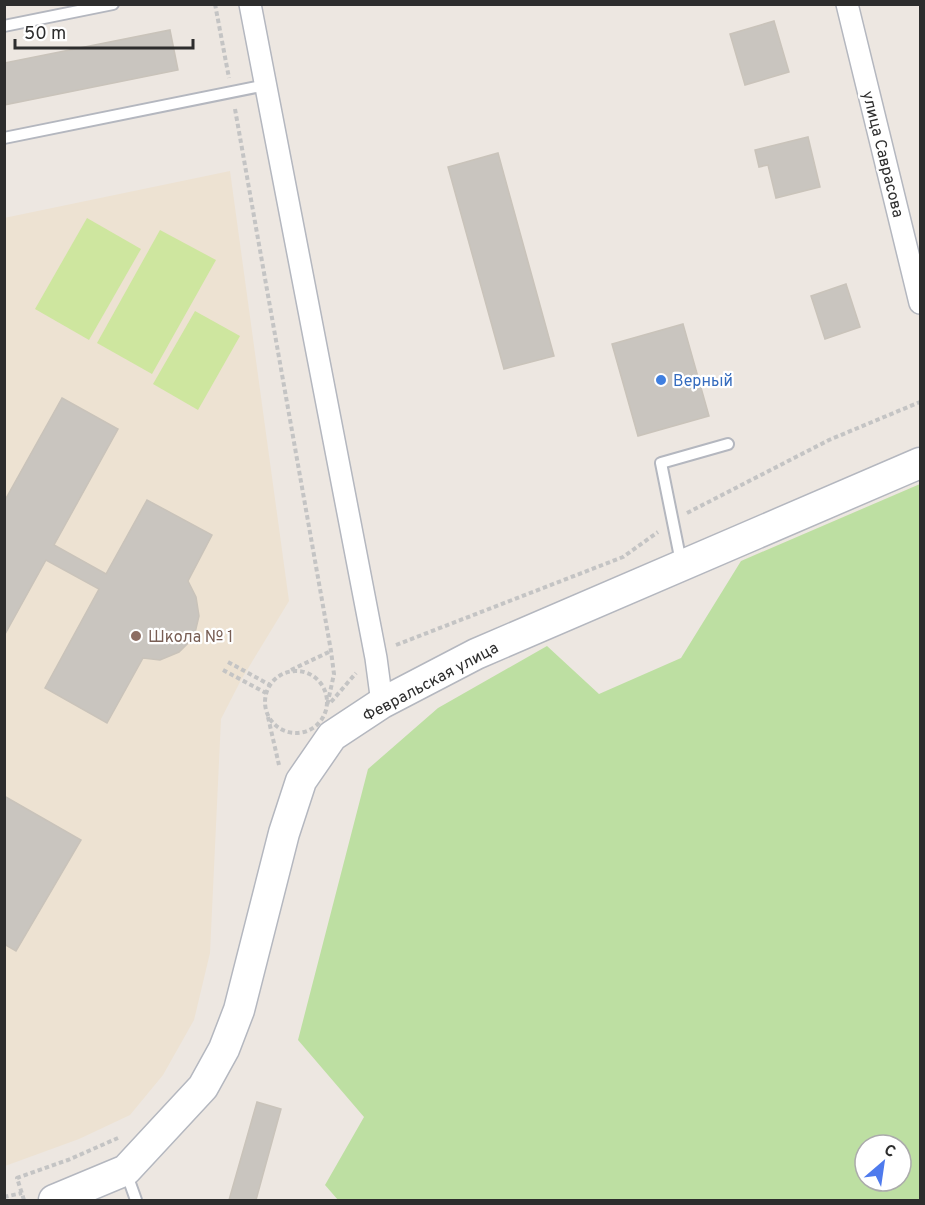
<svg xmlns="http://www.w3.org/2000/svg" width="925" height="1205" font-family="Overpass,sans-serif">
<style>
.education{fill:#ede2d2}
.green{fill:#bddfa2;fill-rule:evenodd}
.pitch{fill:#cee69f}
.building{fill:#c9c5bf;stroke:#c9c3ba;stroke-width:1.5}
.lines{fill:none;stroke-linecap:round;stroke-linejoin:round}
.service-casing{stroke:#b4b7bf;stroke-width:14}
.minor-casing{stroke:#b4b7bf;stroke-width:24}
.secondary-casing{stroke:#b4b7bf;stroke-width:33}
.path{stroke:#c4c4c4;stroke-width:4;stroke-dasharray:4.5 3;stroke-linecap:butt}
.service{stroke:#fff;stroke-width:10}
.minor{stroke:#fff;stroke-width:21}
.secondary{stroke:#fff;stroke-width:30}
.shop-dot{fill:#3f7fe0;stroke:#fff;stroke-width:2}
.education-dot{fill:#8d6e63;stroke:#fff;stroke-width:2}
.labels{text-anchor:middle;stroke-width:4.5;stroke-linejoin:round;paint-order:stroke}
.street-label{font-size:16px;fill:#2d2d2d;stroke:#fff}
.shop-label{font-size:16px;fill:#366cbe;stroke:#fff;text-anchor:start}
.education-label{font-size:16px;fill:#785e54;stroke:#fff;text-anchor:start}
</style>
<rect width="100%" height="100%" fill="#ede7e1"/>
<polygon class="education" points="230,171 289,601 241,680 221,719 210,953 194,1020 163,1075 130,1115 79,1139 5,1166 4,218"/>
<path class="green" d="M920,484V1200H338L325,1185L364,1117L298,1040L368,769L438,708L547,646L599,694L681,658L741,561ZM865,1145H901V1181H865Z"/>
<g class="pitch">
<polygon points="87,218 141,249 89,340 35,309"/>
<polygon points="160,230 216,260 152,374 97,343"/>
<polygon points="195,311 240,336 198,410 153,384"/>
</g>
<g class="building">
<polygon points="774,21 789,72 745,85 730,34"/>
<polygon points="170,30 178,70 4,105 4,63"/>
<polygon points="808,137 820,187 776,198 768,165 759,167 755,150"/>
<polygon points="498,153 554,356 504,369 448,167"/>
<polygon points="846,284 860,327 825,339 811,296"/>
<polygon points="683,324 709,416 638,436 612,344"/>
<polygon points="62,398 118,429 54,545 106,574 147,500 212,535 188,581 196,597 199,616 194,637 179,652 160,660 143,658 107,723 45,688 99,589 46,560 4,636 4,502"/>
<polygon points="4,796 81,840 16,951 4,944"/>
<polygon points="257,1102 281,1109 256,1200 229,1200"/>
</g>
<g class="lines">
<defs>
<g id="service">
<polyline points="4,26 113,4"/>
<polyline points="4,138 266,85"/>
<polyline points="681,562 661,463 728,444"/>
<polyline points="126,1172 136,1200"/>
</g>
<g id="minor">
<polyline points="250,4 376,658 382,703"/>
<polyline points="847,4 920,303"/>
</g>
<polyline id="secondary" points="54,1200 126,1170 203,1087 224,1049 239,1010 284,833 301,781 332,736 382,703 476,654 920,463"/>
</defs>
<use href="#service" class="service-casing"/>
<use href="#minor" class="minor-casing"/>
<use href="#secondary" class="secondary-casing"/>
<g class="path">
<polyline points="215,4 229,78"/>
<polyline points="235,109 331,651 334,674 327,706"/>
<polyline points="687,513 829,440 920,402"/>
<polyline points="396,645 623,557 658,532"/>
<polyline points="228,662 270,685"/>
<polyline points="223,670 266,693"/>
<polyline points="291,670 331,651"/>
<circle cx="296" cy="702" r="31"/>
<polyline points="331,702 356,673"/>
<polyline points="268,717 279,765"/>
<polyline points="4,1197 22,1193"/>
<polyline points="24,1200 17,1178 68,1160 118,1138"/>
</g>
<use href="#service" class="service"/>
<use href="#minor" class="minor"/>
<use href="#secondary" class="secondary"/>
</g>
<circle class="shop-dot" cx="661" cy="380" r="6"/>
<circle class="education-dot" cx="136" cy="636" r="6"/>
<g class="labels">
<g class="street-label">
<text transform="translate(884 154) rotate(76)" y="6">улица Саврасова</text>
<text transform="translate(430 681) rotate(-28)" y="6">Февральская улица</text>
</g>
<g class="shop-label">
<text x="673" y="386">Верный</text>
</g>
<g class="education-label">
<text x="148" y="642">Школа № 1</text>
</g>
</g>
<rect width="925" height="1205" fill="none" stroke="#2d2d2d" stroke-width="12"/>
<g transform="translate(883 1163) rotate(29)"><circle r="28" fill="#ffffff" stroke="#ababab" stroke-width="1.5"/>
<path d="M0-4.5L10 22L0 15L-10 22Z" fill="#4e7aed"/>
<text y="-9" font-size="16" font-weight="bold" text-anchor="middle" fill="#2d2d2d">С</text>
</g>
<path d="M15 39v9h178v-9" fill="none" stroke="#2d2d2d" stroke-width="3"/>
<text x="24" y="39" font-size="18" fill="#2d2d2d" stroke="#ffffff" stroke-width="4.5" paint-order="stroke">50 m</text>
</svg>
